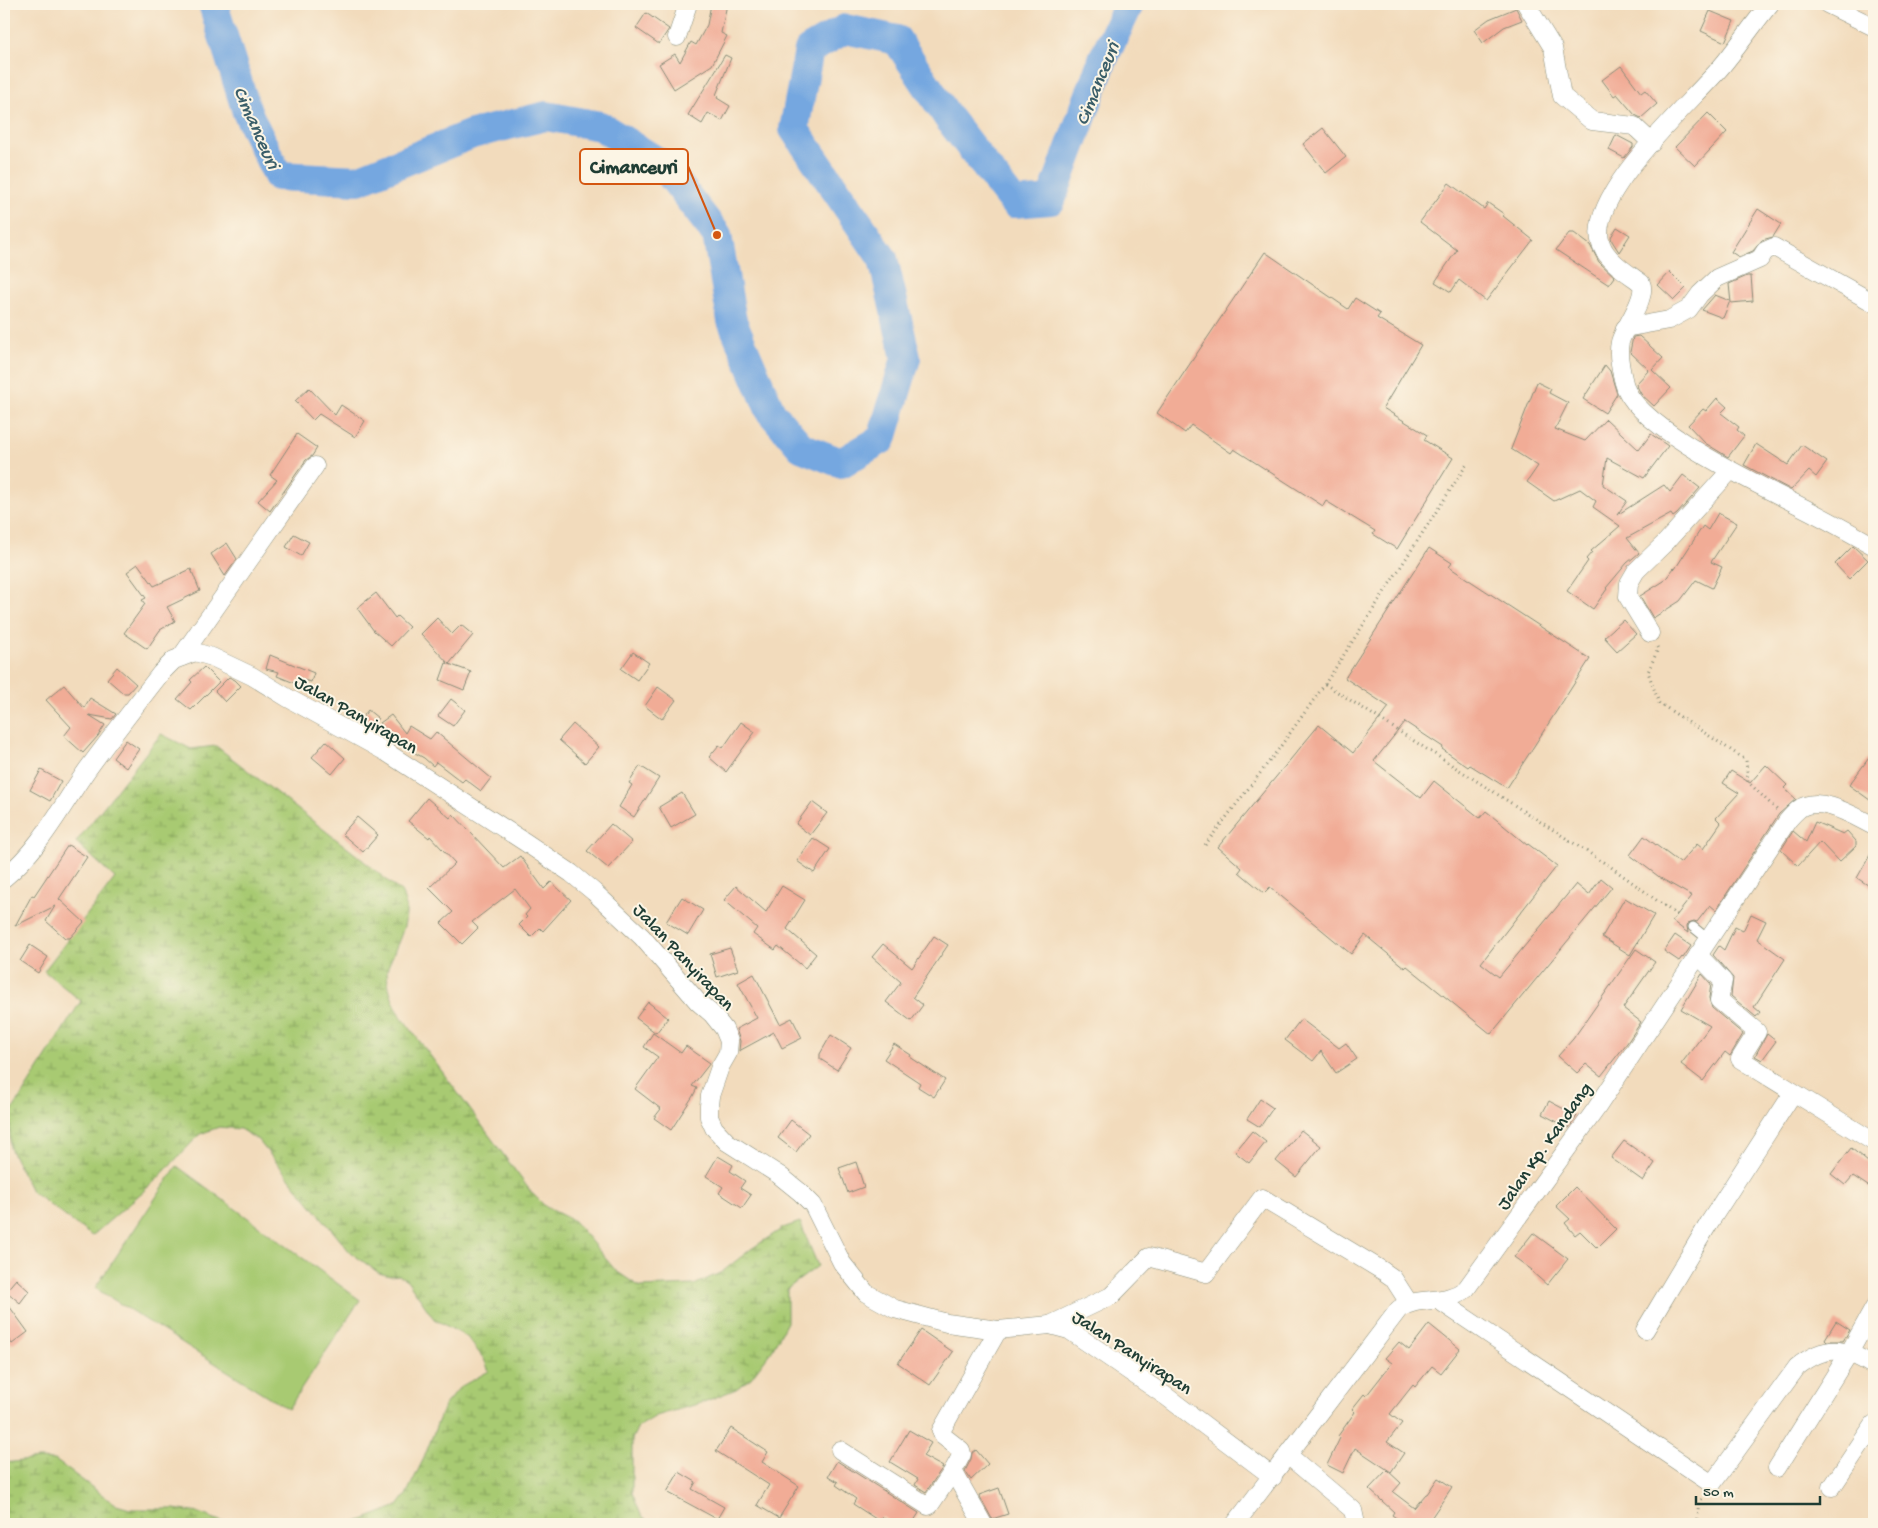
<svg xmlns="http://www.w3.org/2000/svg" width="1878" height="1528" font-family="'Gochi Hand',sans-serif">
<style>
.green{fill:#a8ca72;stroke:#648453}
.wetland{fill:url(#wetland-marsh);stroke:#648453}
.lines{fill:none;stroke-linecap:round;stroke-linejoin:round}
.river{stroke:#74a7e0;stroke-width:30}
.building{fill:#f1ac96}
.lane-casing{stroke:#888c78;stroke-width:11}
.street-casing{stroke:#888c78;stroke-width:19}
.path{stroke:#888c78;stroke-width:3;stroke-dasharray:1 4;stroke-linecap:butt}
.lane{stroke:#fff;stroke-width:9}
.street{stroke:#fff;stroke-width:18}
.labels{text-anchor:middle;stroke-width:4;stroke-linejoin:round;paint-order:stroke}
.street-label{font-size:19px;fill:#1f3d34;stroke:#fcf5e5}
.water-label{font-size:20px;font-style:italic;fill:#395d68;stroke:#fcf5e5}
.leader{fill:none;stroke:#d45610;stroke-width:2}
.callout-dot{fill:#d45610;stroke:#fcf5e5;stroke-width:2}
.callout{fill:#fcf5e5;stroke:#d45610;stroke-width:2}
.callout-label{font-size:20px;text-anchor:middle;font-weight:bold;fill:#1f3d34}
</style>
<defs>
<pattern id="wetland-marsh" width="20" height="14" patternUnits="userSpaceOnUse" patternTransform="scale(1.25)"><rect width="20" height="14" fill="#a8ca72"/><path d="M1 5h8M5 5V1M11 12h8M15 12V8" fill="none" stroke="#88a55e"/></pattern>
</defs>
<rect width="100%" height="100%" fill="#fcf5e5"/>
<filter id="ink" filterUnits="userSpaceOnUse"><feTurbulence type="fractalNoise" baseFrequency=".02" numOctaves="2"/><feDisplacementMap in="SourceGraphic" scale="10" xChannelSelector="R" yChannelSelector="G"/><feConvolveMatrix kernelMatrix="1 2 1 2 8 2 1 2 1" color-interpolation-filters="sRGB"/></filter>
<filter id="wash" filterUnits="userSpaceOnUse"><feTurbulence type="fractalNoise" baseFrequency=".0096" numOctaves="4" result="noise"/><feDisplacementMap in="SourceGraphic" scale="20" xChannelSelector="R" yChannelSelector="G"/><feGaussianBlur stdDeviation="1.12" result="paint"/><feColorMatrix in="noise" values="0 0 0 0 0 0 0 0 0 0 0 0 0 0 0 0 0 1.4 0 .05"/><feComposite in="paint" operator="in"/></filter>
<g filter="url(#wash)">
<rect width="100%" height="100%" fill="#f2dbbc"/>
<polygon class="green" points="177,1166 360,1300 288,1409 95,1288"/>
<g class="wetland">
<path d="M161,734L191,749L216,746L354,853L401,892C413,913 401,935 393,955C391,960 388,966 387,970C387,985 392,999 398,1012L531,1192L546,1207L574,1221L616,1271L640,1287L694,1285L722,1272L751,1249L783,1228L800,1222L818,1266L787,1289V1322L772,1350L751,1378L736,1389L701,1403L656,1416L638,1427L632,1439V1493L641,1515L652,1524H352L398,1506L406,1495L424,1458L444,1406L460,1387L489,1371L484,1359L467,1337L434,1319L407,1280L399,1275L390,1276L379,1273L350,1252L258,1140L240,1129L219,1127L200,1134L155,1181L92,1236L31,1191L10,1148V1114L81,1001L44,971L115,878L76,842Z"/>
<polygon points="39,1459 55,1460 116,1505 130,1509 174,1509 199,1513 228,1524 4,1524 4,1463"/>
</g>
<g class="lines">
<polyline class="river" points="213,4 247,112 278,176 358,180 472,134 546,116 600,126 663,165 717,235 732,321 771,412 801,447 841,463 882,439 906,358 883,259 794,129 809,50 845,29 897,40 949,119 1014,203 1051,200 1103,59 1129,4"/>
</g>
<g id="blocks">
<g class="building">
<polygon points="711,4 727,4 721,33 727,36 712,65 674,89 659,64 675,54 680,62 691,42 696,45 707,25"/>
<polygon points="1516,8 1522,20 1504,27 1483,43 1474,30 1489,19"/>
<polygon points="1710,11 1734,21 1725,42 1701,31"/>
<polygon points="646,13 669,29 659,44 636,28"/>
<polygon points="725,55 731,58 716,95 718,96 717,98 730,106 722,121 708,113 702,124 688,115"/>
<polygon points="1621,66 1641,93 1645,90 1657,104 1641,118 1635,115 1617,94 1614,96 1602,80"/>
<polygon points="1708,113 1727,132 1695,166 1675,147"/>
<polygon points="1323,128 1346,157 1326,173 1303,144"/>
<polygon points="1616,135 1633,144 1633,147 1624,158 1609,150"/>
<polygon points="1449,183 1484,209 1488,203 1504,214 1503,216 1533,240 1486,301 1459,280 1451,292 1435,282 1457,250 1420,222"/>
<polygon points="1758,209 1781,224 1773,237 1762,240 1753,251 1739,257 1731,252"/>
<polygon points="1617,227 1630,235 1619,252 1612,241 1611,237"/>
<polygon points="1569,233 1574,233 1590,245 1599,262 1615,277 1609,285 1556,250"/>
<polygon points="1265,252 1348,309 1355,298 1380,314 1377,318 1421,345 1383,408 1427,435 1424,440 1453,458 1397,549 1373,534 1375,531 1326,501 1323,506 1234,449 1231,453 1191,425 1185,433 1157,413"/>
<polygon points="1670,272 1686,288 1674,300 1658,285"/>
<polygon points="1747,276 1751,276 1753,301 1731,303 1729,284"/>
<polygon points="1715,295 1730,301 1723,318 1702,310"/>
<polygon points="1639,336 1663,358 1652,370 1671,388 1654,406 1641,394 1636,384 1649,370 1630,352 1633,337"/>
<polygon points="1605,365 1610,371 1617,394 1605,413 1583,399"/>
<polygon points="1537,382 1551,389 1549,393 1568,403 1555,429 1585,441 1606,419 1639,450 1651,434 1668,446 1644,478 1607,458 1603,485 1627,501 1617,515 1664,485 1670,492 1683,475 1700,488 1677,514 1673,517 1671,514 1627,538 1639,553 1627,563 1606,588 1607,589 1593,609 1567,591 1588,561 1586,559 1592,552 1591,551 1620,526 1593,507 1596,501 1580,489 1554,501 1527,482 1538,466 1511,449"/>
<polygon points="309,388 335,415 341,405 365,421 355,437 319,414 313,420 295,401"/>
<polygon points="1717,398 1727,407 1721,413 1739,427 1737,430 1744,436 1728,457 1705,443 1688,425 1703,409 1706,411"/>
<polygon points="297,434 317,448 312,456 306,460 270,511 258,501 277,480 270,475"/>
<polygon points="1756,444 1788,465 1802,445 1827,462 1816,477 1809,471 1791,490 1744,465"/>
<polygon points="1718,513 1737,523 1711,562 1722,567 1712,588 1696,580 1680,601 1653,618 1640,596 1664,581 1674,568 1675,569 1703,526 1708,530"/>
<polygon points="294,534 309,542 301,556 286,547"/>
<polygon points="227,543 237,559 225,576 211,554"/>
<polygon points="1853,546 1868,560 1849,579 1835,564"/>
<polygon points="1429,548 1452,563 1449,567 1590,659 1507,788 1470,765 1468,767 1442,749 1443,747 1405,722 1374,761 1421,798 1434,781 1480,818 1486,811 1527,845 1528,844 1557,866 1481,963 1499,977 1576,884 1589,895 1601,878 1612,887 1491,1034 1407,966 1405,968 1365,935 1351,954 1270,887 1264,893 1239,872 1242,868 1218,847 1319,725 1353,753 1389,707 1345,678"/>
<polygon points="138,564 154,586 191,569 200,591 167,607 175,621 160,630 147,649 124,633 145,604 142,600 146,598 127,572"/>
<polygon points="376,593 395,618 397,616 409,627 391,646 374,631 357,608"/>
<polygon points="437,618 452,634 461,625 473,635 449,664 471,672 464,690 440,680 446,663 449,664 421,634"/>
<polygon points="1623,620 1636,634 1617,651 1604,637"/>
<polygon points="633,652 649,663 637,680 621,669"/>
<polygon points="270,655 314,673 311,682 299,679 297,684 277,676 279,672 266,669"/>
<polygon points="117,667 136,684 128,693 123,693 107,679"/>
<polygon points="204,667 219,682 191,710 177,699 192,682 190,680"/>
<polygon points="229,677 235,680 241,686 225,702 215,691"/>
<polygon points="64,685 84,708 90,698 116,714 112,719 89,715 105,725 98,736 83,753 64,736 71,727 46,700"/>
<polygon points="658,687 676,700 662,719 645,706"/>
<polygon points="451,699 465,710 453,726 438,716"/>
<polygon points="368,710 378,718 369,730 359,722"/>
<polygon points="391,715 405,733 409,726 430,739 436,732 491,778 481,791 465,779 462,782 436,762 433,766 424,758 394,741 380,723"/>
<polygon points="741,722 755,732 726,772 709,757 719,745 723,748"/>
<polygon points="573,724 599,747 585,763 559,740"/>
<polygon points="126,740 139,749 126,768 113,758"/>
<polygon points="326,741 345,758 332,774 312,757"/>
<polygon points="1874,751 1874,803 1849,785"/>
<polygon points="1766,765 1787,785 1784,788 1796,799 1779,814 1716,910 1710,905 1697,922 1694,921 1688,923 1687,926 1688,933 1672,921 1692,896 1662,879 1630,855 1644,836 1680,863 1697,844 1703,849 1721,823 1716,818 1739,793 1723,783 1731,771 1750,783"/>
<polygon points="640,766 659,778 634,817 619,807 632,785 629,783"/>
<polygon points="41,770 61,781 50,801 30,790"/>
<polygon points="682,793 695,814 671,828 659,807"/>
<polygon points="427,798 450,818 453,814 504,868 520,856 544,889 551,882 571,900 543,931 540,928 531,937 519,925 527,917 525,915 530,909 515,889 472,922 478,928 462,944 441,923 453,912 429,888 455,863 430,836 429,838 408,821"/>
<polygon points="812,802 827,813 810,835 796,824"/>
<polygon points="357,817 378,835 363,852 342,834"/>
<polygon points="1815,822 1843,834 1847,831 1856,841 1856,846 1839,862 1820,842 1798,866 1781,850 1793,831 1806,842"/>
<polygon points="611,824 632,842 608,868 587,851"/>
<polygon points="813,838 830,849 814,873 797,861"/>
<polygon points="68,845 87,857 59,899 84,922 70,938 65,938 46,921 55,906 15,926 32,895 34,896"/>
<polygon points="1874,848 1874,889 1857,878"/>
<polygon points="736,886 766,912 782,886 805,900 787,929 816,954 805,968 778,946 775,950 753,934 757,928 724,900"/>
<polygon points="682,897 703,910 688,935 666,922"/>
<polygon points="1625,898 1654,915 1630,955 1602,937"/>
<polygon points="1751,914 1766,921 1757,939 1785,959 1754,1007 1760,1012 1756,1017 1731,996 1733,978 1713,955 1719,946 1724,950 1735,927 1743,931"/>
<polygon points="1675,935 1691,946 1683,958 1682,957 1679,961 1664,951"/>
<polygon points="934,936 948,945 913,997 923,1005 911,1021 886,1002 901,982 872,957 883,944 912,968"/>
<polygon points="30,945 48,957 38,973 20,961"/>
<polygon points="730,948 738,970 717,977 710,954"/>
<polygon points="1636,949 1655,962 1623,1008 1641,1022 1627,1043 1601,1076 1586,1064 1577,1073 1558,1056 1573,1039"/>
<polygon points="754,974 780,1024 792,1018 802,1038 782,1048 774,1032 739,1051 740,1041 736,1029 757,1018 738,983"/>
<polygon points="1702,974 1711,984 1709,998 1712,1008 1743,1034 1730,1056 1725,1052 1703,1081 1681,1064 1710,1026 1681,1009"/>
<polygon points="648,1002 668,1018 656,1033 636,1018"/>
<polygon points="1301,1019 1339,1048 1346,1043 1357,1059 1336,1073 1321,1051 1313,1061 1285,1040"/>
<polygon points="653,1033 681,1053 686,1046 710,1063 692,1086 697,1088 693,1096 671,1130 654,1118 661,1109 635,1089 658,1057 644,1047"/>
<polygon points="1767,1034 1776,1041 1762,1060 1755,1056"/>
<polygon points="831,1035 851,1048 837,1070 820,1059 820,1054"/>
<polygon points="894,1044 911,1055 910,1057 945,1080 934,1097 918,1087 920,1083 884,1059"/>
<polygon points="1260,1099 1273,1108 1260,1127 1247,1119"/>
<polygon points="1549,1101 1577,1116 1569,1128 1542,1114"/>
<polygon points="791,1120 809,1134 796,1152 778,1138"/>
<polygon points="1301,1130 1321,1146 1296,1177 1276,1161"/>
<polygon points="1252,1131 1266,1142 1249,1163 1235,1152"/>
<polygon points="1624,1141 1655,1163 1643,1181 1611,1158"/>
<polygon points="1851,1148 1874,1167 1874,1190 1853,1176 1845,1185 1831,1174"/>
<polygon points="718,1156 733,1165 730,1171 745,1181 740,1188 751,1195 742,1208 719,1193 723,1187 706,1176"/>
<polygon points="856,1162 864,1187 848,1193 839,1168"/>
<polygon points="1575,1187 1616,1229 1597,1248 1580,1231 1575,1235 1565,1223 1570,1219 1556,1206"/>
<polygon points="1533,1233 1568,1259 1547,1285 1531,1271 1532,1270 1514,1257"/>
<polygon points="16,1279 29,1291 20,1303 6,1291"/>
<polygon points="4,1299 28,1332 12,1344 4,1333"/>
<polygon points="1836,1321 1850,1330 1843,1341 1827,1341 1825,1339"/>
<polygon points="1429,1324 1460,1349 1441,1373 1432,1366 1415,1387 1413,1385 1390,1414 1402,1423 1387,1442 1404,1453 1391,1472 1355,1448 1343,1473 1327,1465 1340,1438 1338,1436 1355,1412 1352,1409 1364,1394 1366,1396 1392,1363 1385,1358 1399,1342 1409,1350"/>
<polygon points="921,1330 953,1352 930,1385 898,1363"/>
<polygon points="731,1428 768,1452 762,1462 799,1486 779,1518 757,1505 769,1485 716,1451"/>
<polygon points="909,1430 931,1443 923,1456 943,1467 926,1492 915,1485 918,1479 890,1462"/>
<polygon points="976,1450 988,1464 971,1480 965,1471 971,1459 972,1453"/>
<polygon points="837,1461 919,1513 912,1524 893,1524 882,1517 879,1521 853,1504 856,1499 836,1485 838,1482 828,1476"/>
<polygon points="1387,1470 1401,1483 1393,1492 1414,1508 1426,1494 1427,1494 1438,1478 1452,1487 1427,1524 1405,1524 1392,1515 1394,1512 1369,1489"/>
<polygon points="679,1472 696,1482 692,1489 724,1507 717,1519 667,1492"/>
<polygon points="999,1488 1008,1514 992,1519 979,1495"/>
</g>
</g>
</g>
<g filter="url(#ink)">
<use href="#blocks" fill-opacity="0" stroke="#888c78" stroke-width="1"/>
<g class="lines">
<defs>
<polyline id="lane" points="1693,927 1709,940"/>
<g id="street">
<polyline points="1526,4 1553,48 1562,96 1592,121 1634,126 1652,143"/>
<path d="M1770,4C1753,24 1738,47 1721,67C1692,102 1584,196 1601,244C1607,261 1628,273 1641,283C1648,298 1624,326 1620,342C1617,355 1621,371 1624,383C1633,427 1764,487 1804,508C1828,520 1851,533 1874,546"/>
<polyline points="1827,4 1874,27"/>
<polyline points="677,37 688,4"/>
<polyline points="1625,328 1669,320 1689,309 1700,294 1717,278 1760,259 1765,251 1774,247 1874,303"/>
<polyline points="1650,633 1628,597 1629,583 1636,571 1666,542 1730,471"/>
<polyline points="181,657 315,466"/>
<path d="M4,878C40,849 61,807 87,770C111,737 136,705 161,673L174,660L195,652L212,657L252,676L288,698L386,752L525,842L571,873L594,892L642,937L698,1002L712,1014L724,1029L729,1041L728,1053L720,1067L710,1096L709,1106V1117L714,1128L727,1142L779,1175L800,1192L813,1205L842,1263L866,1293L895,1309L947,1323L998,1330L1050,1325L1069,1330L1167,1397L1273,1477"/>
<polyline points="1698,955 1723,981 1719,1000 1757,1032 1740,1059 1874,1142"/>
<path d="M1440,1301L1712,1484L1797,1367C1826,1344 1844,1347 1874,1366"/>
<polyline points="1050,1325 1111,1296 1149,1257 1206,1273 1262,1198 1383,1271 1393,1278 1409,1303"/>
<polyline points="1645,1330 1709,1223 1793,1093"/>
<polyline points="840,1450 928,1506 930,1505 953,1471"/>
<polyline points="1289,1456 1353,1510 1356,1524"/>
<polyline points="1777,1468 1849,1353 1874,1308"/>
<polyline points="1832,1487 1874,1424"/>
<polyline points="983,1524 953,1471 962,1454 961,1450 943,1436 941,1431 998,1330"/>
<path d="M1235,1524L1399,1309C1421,1294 1442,1307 1466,1289L1596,1109L1788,820C1792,816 1795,812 1799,809C1820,794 1855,817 1874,826"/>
</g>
</defs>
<use href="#lane" class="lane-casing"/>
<use href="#street" class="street-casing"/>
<g class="path">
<polyline points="1657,647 1658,649 1648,672 1659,703 1746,760 1748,782 1777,810"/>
<polyline points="1325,684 1611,867 1677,915"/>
<polyline points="1205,845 1278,750 1325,684 1467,464"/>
<polyline points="1696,1524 1699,1503 1703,1497"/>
</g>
<use href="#lane" class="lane"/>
<use href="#street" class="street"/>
</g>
</g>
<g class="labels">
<g class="street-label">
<text transform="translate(357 713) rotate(30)" y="7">Jalan Panyirapan</text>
<text transform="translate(685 956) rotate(47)" y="7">Jalan Panyirapan</text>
<text transform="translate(1543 1145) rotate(-55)" y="7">Jalan Kp. Kandang</text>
<text transform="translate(1133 1351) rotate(33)" y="7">Jalan Panyirapan</text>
</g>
<g class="water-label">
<text transform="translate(1096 83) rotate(-68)" y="7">Cimanceuri</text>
<text transform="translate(258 127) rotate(66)" y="7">Cimanceuri</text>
</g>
</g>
<path class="leader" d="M717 235L688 166"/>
<circle class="callout-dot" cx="717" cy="235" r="5"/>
<rect class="callout" x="580" y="149" width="108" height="35" rx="5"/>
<g class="callout-label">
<text x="634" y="173">Cimanceuri</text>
</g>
<rect width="1878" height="1528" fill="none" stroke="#fcf5e5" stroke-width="20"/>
<path d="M1696 1496v8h124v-8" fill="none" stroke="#1f3d34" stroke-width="2.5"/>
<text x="1703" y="1496" font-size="15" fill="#1f3d34" stroke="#fcf5e5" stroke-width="4" paint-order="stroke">50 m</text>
</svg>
